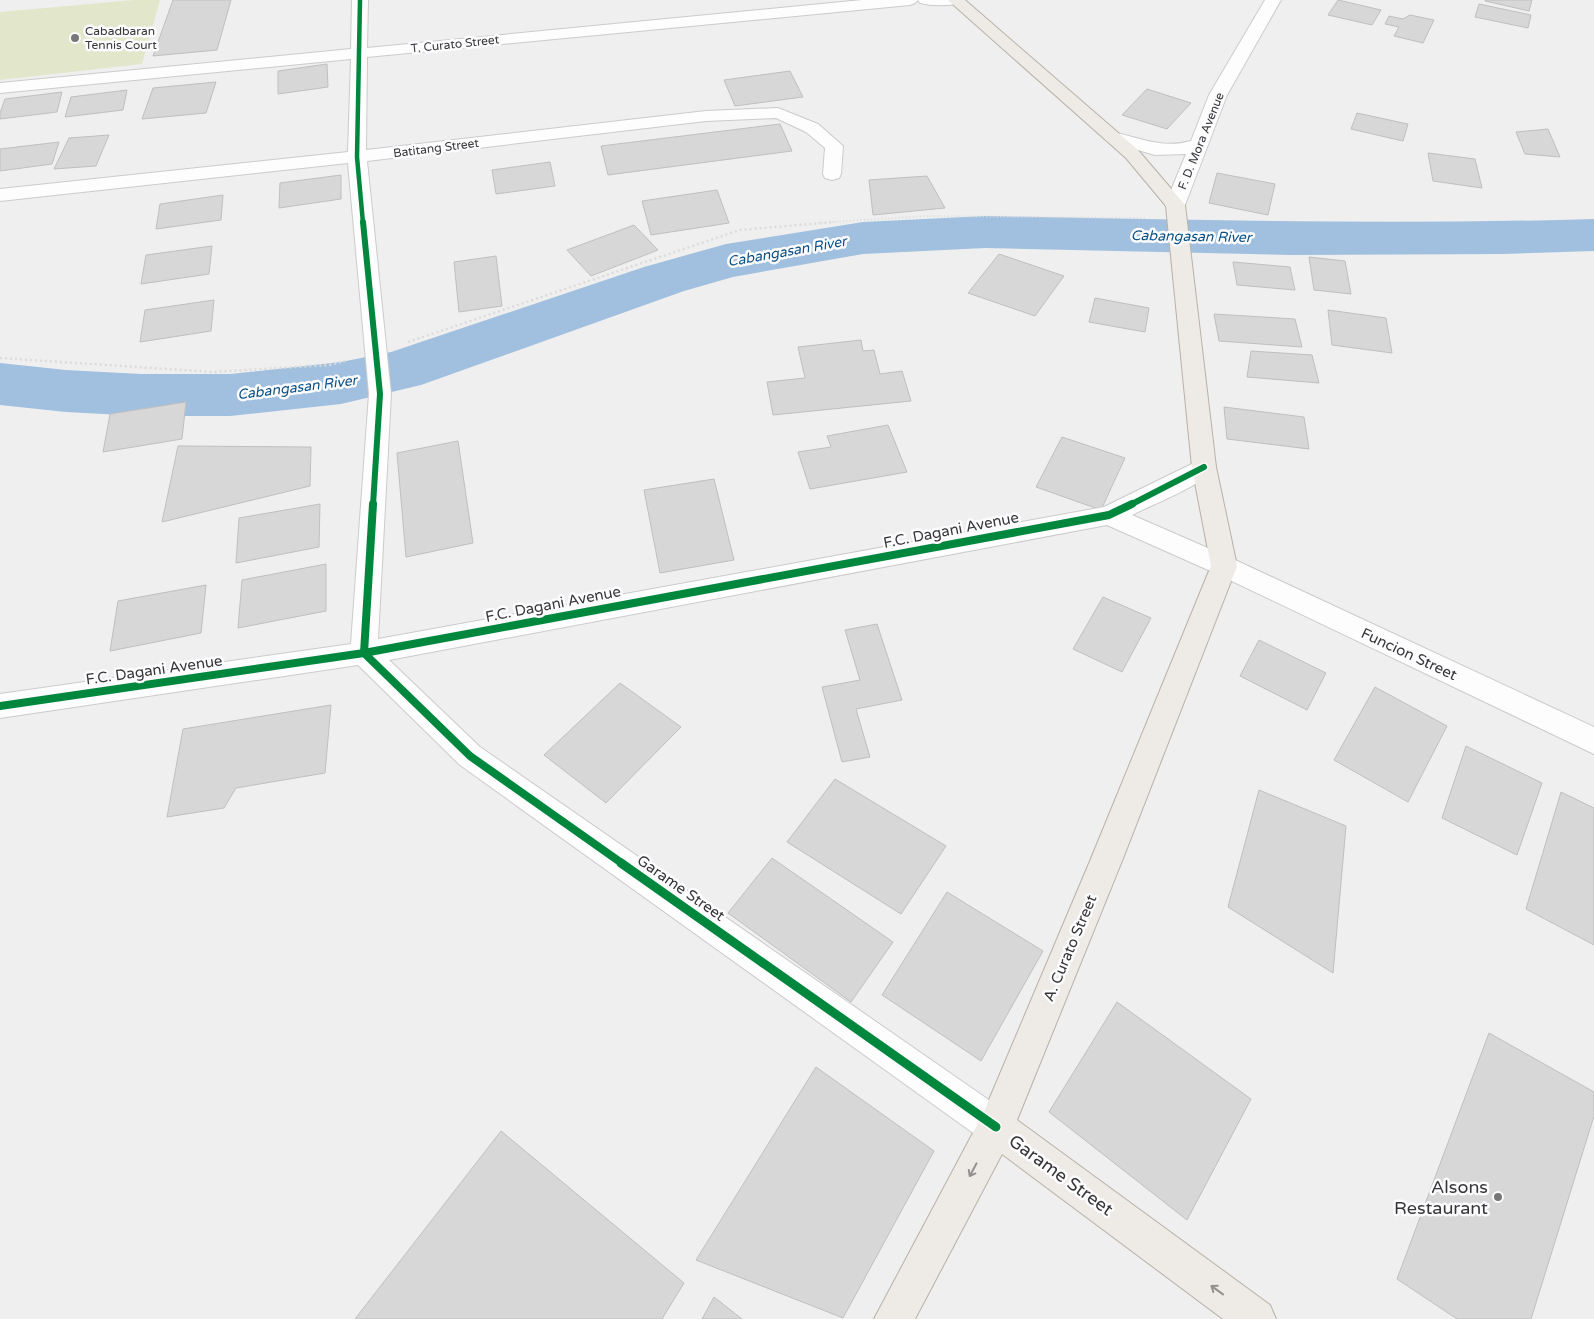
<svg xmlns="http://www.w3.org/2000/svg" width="1594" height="1319" font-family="'Varela Round',sans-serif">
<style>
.green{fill:#e2e7cb}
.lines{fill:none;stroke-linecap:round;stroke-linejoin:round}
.river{fill:#a1c0df;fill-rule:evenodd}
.building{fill:#d7d7d7;stroke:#bfbfbf}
.minor-casing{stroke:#cbcbcb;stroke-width:2}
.major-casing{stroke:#b8b1a8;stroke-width:2}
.path-far1{stroke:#dbdbdc;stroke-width:2;stroke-dasharray:1 2.5;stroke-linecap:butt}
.path{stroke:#dbdbdc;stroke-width:2.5;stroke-dasharray:2 3;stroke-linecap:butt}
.minor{fill:#fdfdfd;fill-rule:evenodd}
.major{fill:#eeeae5;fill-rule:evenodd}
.cycleway-far3-casing{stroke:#fcfcfe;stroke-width:6}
.cycleway-far2-casing{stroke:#fcfcfe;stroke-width:9}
.cycleway-far1-casing{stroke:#fcfcfe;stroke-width:11}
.cycleway-casing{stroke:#fcfcfe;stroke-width:12}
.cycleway-far3{stroke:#00873e;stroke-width:4.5}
.cycleway-far2{stroke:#00873e;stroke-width:6}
.cycleway-far1{stroke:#00873e;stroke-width:8}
.cycleway{stroke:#00873e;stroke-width:9}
.oneway{stroke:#92908e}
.poi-dot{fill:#777;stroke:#fcfcfe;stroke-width:2}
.labels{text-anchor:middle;stroke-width:5;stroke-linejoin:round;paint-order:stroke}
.far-poi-label{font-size:12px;fill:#363637;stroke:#fcfcfe;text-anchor:start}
.far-street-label{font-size:12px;fill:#363637;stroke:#fcfcfe}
.far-water-label{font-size:14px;font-style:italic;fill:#095085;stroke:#fcfcfe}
.street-label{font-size:15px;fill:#363637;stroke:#fcfcfe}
.near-street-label{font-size:18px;fill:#363637;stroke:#fcfcfe}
.near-poi-label{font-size:18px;fill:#363637;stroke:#fcfcfe;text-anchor:end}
</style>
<rect width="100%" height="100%" fill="#efefef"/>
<polygon class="green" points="134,0 160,0 142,64 0,80 0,12"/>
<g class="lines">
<path class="river" d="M985,216C1188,220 1391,225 1594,219V251L1502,254L1291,255L985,248L863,254L733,277L684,291L421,385L341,404L230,416H141L66,412L0,405V363L66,370L141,374H230L341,362L391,352L644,267L726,244L863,222Z"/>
</g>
<g class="building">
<polygon points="173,0 231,0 217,50 153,56"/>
<polygon points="1338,0 1381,10 1372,25 1328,15"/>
<polygon points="1485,0 1532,0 1529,11 1485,1"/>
<polygon points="1479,4 1531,15 1528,28 1475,17"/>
<polygon points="1410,15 1434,20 1423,43 1394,36 1399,27 1385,24 1389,16 1403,19"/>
<polygon points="327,64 328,87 278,94 278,71"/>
<polygon points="790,71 803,97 735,106 724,80"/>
<polygon points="216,82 206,113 142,119 153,88"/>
<polygon points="1147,89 1191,103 1167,129 1122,115"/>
<polygon points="127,90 123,110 65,117 71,97"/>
<polygon points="62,92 57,112 0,119 0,113 5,99"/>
<polygon points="1357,113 1408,124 1403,141 1351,129"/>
<polygon points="780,124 792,151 608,175 601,146"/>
<polygon points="1548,129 1560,157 1525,154 1516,132"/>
<polygon points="109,135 96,166 54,169 69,138"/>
<polygon points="59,142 52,164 0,171 0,149"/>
<polygon points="1428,153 1475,159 1482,188 1433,181"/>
<polygon points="550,162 555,186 496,194 492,170"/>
<polygon points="1217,173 1275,184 1268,215 1209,203"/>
<polygon points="341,175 341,199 279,208 280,183"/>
<polygon points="927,176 945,208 873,215 869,180"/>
<polygon points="717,190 729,223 651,235 642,201"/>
<polygon points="223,195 221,220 156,229 160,204"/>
<polygon points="634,225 658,250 591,276 567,250"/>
<polygon points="212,246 209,274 141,284 146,255"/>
<polygon points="999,254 1064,276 1035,316 968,293"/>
<polygon points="496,256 502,306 459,312 454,262"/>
<polygon points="1309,257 1345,261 1351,294 1314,290"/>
<polygon points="1233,262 1290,267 1295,290 1237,285"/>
<polygon points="1095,298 1149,308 1145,332 1089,322"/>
<polygon points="214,300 211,331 140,342 145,310"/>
<polygon points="1328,310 1386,318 1392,353 1332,345"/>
<polygon points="1214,314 1295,319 1302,347 1219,341"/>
<polygon points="861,340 863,351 874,350 880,374 902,371 911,401 773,415 767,382 805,378 798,347"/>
<polygon points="1251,351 1312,355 1319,383 1247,377"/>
<polygon points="186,402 182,439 103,452 110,414"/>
<polygon points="1224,407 1304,417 1309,449 1227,439"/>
<polygon points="888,425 907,472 810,489 798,452 831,447 827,436"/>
<polygon points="1062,437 1125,458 1101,510 1036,487"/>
<polygon points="458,441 473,543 406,557 397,453"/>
<polygon points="178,446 311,447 310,486 162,522"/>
<polygon points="714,479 734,560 660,573 644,490"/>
<polygon points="320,504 319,547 236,563 239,518"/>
<polygon points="326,564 326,611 238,628 242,580"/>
<polygon points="206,585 201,633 110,651 118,601"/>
<polygon points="1103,597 1151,618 1122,672 1073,649"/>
<polygon points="877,624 902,700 856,709 870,757 842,762 822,687 860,680 845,630"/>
<polygon points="1259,640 1326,673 1307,710 1240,676"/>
<polygon points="620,683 681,727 606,803 544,755"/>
<polygon points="1375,687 1447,726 1408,802 1334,760"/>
<polygon points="331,705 325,773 236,788 224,808 167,817 183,729"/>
<polygon points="1466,746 1542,783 1517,855 1442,818"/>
<polygon points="835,779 946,846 901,914 787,842"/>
<polygon points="1259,790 1346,826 1333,973 1228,907"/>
<polygon points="1561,792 1594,808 1594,945 1526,909"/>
<polygon points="772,858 893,942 851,1002 728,913"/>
<polygon points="947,892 1043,951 981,1061 882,995"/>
<polygon points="1117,1002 1251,1099 1187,1220 1049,1112"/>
<polygon points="1489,1033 1594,1092 1594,1116 1531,1319 1457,1319 1397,1279"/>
<polygon points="816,1067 934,1151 843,1318 696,1260"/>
<polygon points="501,1131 684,1283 662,1319 355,1319"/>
<polygon points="714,1297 742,1319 702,1319"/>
</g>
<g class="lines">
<defs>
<g id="minor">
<path d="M352,0H368L367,48L862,0H964L961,3C949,6 932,6 920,3L918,0L915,3L910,5L367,57L366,150L706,111L778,108L818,124L843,146L841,174L839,178L832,180L825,178L823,174L825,148L806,132L776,118L706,121L367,161L391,394L378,639L1104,507L1204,458L1212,461L1216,467C1206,484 1151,505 1132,515L1233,559L1594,727V754L1215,573L1107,525L389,660L480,747L1009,1114L1014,1127L1009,1140L996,1145L983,1140L460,765L358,665L0,718V694L351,644L369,394L348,163L0,201V189L348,152L351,59L0,93V83L351,49Z"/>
<path d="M1265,0H1281L1227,95L1185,205L1182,209L1175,211L1168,209L1165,205L1186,154L1155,155L1107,141L1104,137L1107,133L1113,132C1140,138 1162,149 1191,141L1209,95Z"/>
</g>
<polygon id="major" points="948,0 965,0 1138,150 1185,205 1216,467 1237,566 1122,861 1017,1120 1270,1305 1276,1319 1223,1319 1002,1154 915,1319 874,1319 983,1114 1090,861 1211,566 1192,467 1166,206 1126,158"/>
</defs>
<use href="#minor" class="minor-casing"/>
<use href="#major" class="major-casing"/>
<polyline class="path-far1" points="815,223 927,216 1145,218"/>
<g class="path">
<polyline points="408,342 740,230 835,222"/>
<polyline points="0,358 213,372 329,365 345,361"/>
</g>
<use href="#minor" class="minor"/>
<use href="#major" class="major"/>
<defs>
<polyline id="cycleway-far3" points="360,0 357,157 363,223"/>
<g id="cycleway-far2">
<polyline points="363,222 380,394 373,505"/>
<polyline points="1130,505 1204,467"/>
</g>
<g id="cycleway-far1">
<polyline points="373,504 364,653 470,756 623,864"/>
<polyline points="0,706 364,653 1109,515 1132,504"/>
</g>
<polyline id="cycleway" points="621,863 996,1127"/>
</defs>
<use href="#cycleway-far3" class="cycleway-far3-casing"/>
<use href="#cycleway-far2" class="cycleway-far2-casing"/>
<use href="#cycleway-far1" class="cycleway-far1-casing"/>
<use href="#cycleway" class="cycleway-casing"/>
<use href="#cycleway-far3" class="cycleway-far3"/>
<use href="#cycleway-far2" class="cycleway-far2"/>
<use href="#cycleway-far1" class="cycleway-far1"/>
<use href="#cycleway" class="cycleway"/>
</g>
<defs><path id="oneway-shaft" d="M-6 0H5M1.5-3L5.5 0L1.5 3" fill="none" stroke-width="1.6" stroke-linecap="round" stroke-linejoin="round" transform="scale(1.25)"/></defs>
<g class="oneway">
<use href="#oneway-shaft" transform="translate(973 1170) rotate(118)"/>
<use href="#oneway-shaft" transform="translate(1217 1290) rotate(-144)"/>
</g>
<g class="poi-dot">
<circle cx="75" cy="38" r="5"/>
<circle cx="1498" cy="1197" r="5"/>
</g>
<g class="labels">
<g class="far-poi-label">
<text x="85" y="35">Cabadbaran<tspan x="85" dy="14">Tennis Court</tspan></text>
</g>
<g class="far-street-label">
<text transform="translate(455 44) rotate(-6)" y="4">T. Curato Street</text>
<text transform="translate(1201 141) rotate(-68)" y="4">F. D. Mora Avenue</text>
<text transform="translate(436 148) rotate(-7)" y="4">Batitang Street</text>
</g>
<g class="far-water-label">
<text transform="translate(1191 236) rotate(1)" y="5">Cabangasan River</text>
<text transform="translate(787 251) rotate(-10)" y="5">Cabangasan River</text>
<text transform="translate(297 387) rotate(-7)" y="5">Cabangasan River</text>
</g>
<g class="street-label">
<text transform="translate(951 530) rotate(-11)" y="5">F.C. Dagani Avenue</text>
<text transform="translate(553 604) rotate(-11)" y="5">F.C. Dagani Avenue</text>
<text transform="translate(1409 654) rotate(25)" y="5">Funcion Street</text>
<text transform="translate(154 670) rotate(-8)" y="5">F.C. Dagani Avenue</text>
<text transform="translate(681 888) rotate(35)" y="5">Garame Street</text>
<text transform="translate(1070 948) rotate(-67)" y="5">A. Curato Street</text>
</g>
<g class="near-street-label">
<text transform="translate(1061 1175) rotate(36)" y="6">Garame Street</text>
</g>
<g class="near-poi-label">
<text x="1488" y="1193">Alsons<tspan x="1488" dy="21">Restaurant</tspan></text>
</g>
</g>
</svg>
